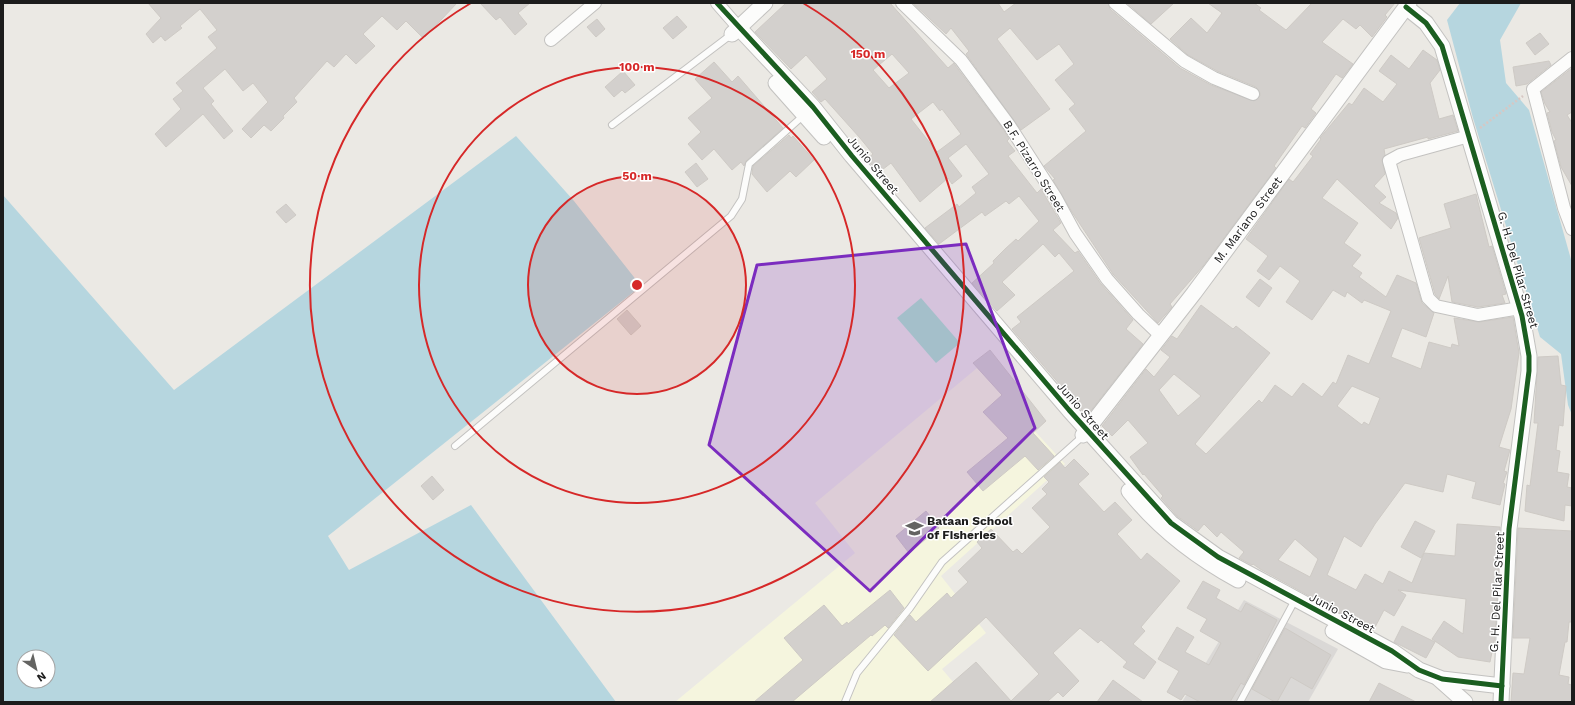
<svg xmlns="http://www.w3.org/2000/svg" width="1575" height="705" font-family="'Work Sans',sans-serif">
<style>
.residential{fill:#dad8d6}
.education{fill:#f5f5de}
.pitch{fill:#aee4ce}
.water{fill:#b6d6df;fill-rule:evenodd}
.building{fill:#d3d0cd;stroke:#cecac5;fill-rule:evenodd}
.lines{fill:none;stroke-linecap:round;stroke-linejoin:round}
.service-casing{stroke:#c3c2c0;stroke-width:8}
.minor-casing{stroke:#c3c2c0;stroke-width:14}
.tertiary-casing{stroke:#c3c2c0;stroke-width:17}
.path{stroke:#d7c7c3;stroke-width:2.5;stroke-dasharray:2 2;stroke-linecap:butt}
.service{stroke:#fcfcfb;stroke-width:6}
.minor{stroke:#fcfcfb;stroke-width:12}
.tertiary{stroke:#fcfcfb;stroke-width:15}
.cycleway-casing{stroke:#fff;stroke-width:8}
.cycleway{stroke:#1b5e20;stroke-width:5}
.marked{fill:#7b2cbf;fill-opacity:0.2;stroke:#7b2cbf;stroke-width:3;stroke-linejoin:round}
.ring{fill:none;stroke:#d62828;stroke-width:2}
.labels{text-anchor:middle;stroke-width:3;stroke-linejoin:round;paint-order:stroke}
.street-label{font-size:12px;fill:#1c1c1c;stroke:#fff}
.poi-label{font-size:12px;font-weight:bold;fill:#1c1c1c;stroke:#fff;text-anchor:start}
.centre{fill:#d62828;stroke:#fff;stroke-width:2}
.ring-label{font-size:12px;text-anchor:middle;font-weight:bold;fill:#d62828;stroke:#fff;stroke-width:3;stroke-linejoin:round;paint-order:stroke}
</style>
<rect width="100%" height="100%" fill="#ebe9e4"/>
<polygon class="residential" points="1244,600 1338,649 1308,702 1182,702"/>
<polygon class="education" points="977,368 1065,464 941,576 986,633 942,669 970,702 675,702 855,553 815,503"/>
<polygon class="pitch" points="921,298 960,343 936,363 897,318"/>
<g class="water">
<polygon points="1460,3 1521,3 1500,40 1506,83 1529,110 1572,263 1572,415 1568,405 1561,354 1540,337 1473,118 1447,20"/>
<path d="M516,136L574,201L641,286L328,536L349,570L471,505L616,702H3V195L174,390ZM24,657H48V681H24Z"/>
</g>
<g class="building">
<polygon points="148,3 457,3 425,37 424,35 422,37 406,21 397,30 382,16 363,34 375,46 356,64 346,54 334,67 327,61 294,98 297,102 283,116 284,118 271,131 264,125 251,138 242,129 268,102 253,83 243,91 225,69 203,88 214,101 211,104 233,131 224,139 203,114 166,147 155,134 181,109 173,99 183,91 176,83 217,48 208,37 217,30 200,9 180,26 182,28 165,41 161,36 153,43 146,34 161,18"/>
<polygon points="480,3 530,3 518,13 527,24 515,35 500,17 496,20"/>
<path d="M786,3H890L948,68L954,63L955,65L1003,129L1009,139L1007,141L1015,151L1008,156L1037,193L1041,189L1061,223L1053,230L1075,253L1078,251L1101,284L1133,320L1126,329L1143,344L1089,413L1086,415L1012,329L1021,322L1017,317L1074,271L1059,253L1055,257L1043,244L1002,282L1015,295L997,311L972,283L994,263L993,261L1005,249L1016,239L1018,241L1039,221L1019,196L1009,204L1006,201L985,216L982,212L939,244L925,228L957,204L959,207L976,193L972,187L989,174L966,144L948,158L962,176L952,184L948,178L920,202L891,163L878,173L867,159L873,154L860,138L825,99L821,102L812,92L827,79L806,55L791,69L755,32ZM892,54L909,73L889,88L873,70ZM933,102L940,111L942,109L961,134L937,152L911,119Z"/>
<polygon points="913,3 998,3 1004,12 1016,3 1108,3 1110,9 1180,68 1211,85 1254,101 1260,96 1260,93 1256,87 1217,71 1188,55 1170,39 1191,18 1207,33 1222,13 1208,3 1254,3 1261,8 1259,10 1286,30 1312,3 1395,3 1385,15 1387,17 1372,37 1360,25 1356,29 1343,19 1322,42 1353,64 1342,78 1336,74 1311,109 1316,113 1305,128 1302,126 1274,166 1276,168 1203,266 1170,304 1172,307 1158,323 1113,274 1072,212 1053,180 1055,179 1044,166 1086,131 1069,109 1075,104 1055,80 1074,64 1059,44 1037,60 1010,28 997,39 1050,109 1021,130 966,54 969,51 951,28 946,34"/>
<polygon points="1127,3 1174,3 1151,24"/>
<polygon points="677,16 687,27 673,39 663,28"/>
<polygon points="597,19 605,29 596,37 587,27"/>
<polygon points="1540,33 1549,44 1535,55 1526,43"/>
<path d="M1423,50L1437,60L1440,70L1430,83L1439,119L1453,115L1458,131L1428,139V137L1384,149L1385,155L1382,160L1385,174L1374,186L1386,197L1379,203L1396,213L1398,218L1391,229L1337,179L1322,198L1358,223L1344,243L1361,255L1352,266L1362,273L1359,277L1386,297L1397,275L1416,283L1422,303L1434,313L1426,337L1402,328L1391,357L1421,369L1429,342L1451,348L1452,344L1459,346L1454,318L1479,322L1513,317L1519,353L1511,409L1499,447L1510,450L1504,471L1507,472L1503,483L1505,484L1500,505L1472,498L1476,482L1447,474L1443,492L1405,483L1375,524L1361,547L1344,536L1327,575L1356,590L1365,574L1383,584L1389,571L1412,583L1424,553L1455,556L1457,524L1500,527L1495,637L1490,662L1458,657L1432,639L1444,621L1463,634L1466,599L1398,590L1406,595L1394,616L1384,610L1373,631L1260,569L1253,564L1252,565L1239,558L1244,552L1221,532L1217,537L1204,524L1198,531L1177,516L1161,498L1163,496L1144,474L1143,475L1130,457L1148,443L1128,420L1112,436L1102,426L1146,369L1154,377L1170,357L1161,350L1172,336L1177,339L1201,305L1233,329L1236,326L1270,353L1195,444L1206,454L1259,400L1262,403L1275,385L1292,397L1303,383L1322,397L1333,382L1336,384L1348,355L1369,364L1391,311L1364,300L1362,303L1347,292L1345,297L1333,290L1312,320L1286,302L1300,281L1280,266L1269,280L1257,271L1268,256L1246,239L1289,179L1293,182L1297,177L1313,156L1310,154L1321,139L1320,138L1349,103L1352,105L1364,88L1383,102L1397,84L1379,71L1391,55L1409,69ZM1174,374L1201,396L1178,416L1159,390ZM1352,386L1380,398L1369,425L1364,422L1362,425L1337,406ZM1295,539L1318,559L1310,577L1278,560Z"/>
<polygon points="1549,61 1551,65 1527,84 1516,86 1513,67"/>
<polygon points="714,62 732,82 738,76 783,128 746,161 744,166 741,162 732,170 714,149 702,160 688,144 701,132 688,118 712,98 695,79"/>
<polygon points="1572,68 1572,112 1567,115 1572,123 1572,186 1561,167 1554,141 1556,140 1552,132 1547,113 1550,112 1545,104 1541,92"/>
<polygon points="623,71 635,85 625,93 622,90 614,97 605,87"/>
<polygon points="789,135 791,138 793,136 814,160 796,177 790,171 767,192 752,174 753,166"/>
<polygon points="696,163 708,179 697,187 685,172"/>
<polygon points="1476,194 1489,247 1492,246 1506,294 1502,295 1505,303 1478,307 1452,302 1448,276 1439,299 1435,294 1419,238 1451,228 1444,204"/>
<polygon points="286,204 296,215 286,223 276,212"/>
<polygon points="1260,279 1272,288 1259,307 1246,297"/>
<polygon points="627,310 641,326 631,335 617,319"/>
<polygon points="990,350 1046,421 1033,433 1054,456 1038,470 1025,456 983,491 967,472 1008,438 983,412 1002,395 973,363"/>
<polygon points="1558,356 1561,385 1566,386 1563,426 1559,425 1556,450 1560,451 1557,472 1569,474 1567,487 1572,488 1572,506 1565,505 1564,521 1525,511 1527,485 1530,486 1538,423 1534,423 1538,357"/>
<polygon points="1074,459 1089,474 1078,484 1104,512 1115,502 1132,520 1117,534 1141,560 1147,553 1180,581 1141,627 1145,631 1133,644 1156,662 1144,679 1123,667 1127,662 1101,640 1098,643 1080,628 1053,653 1079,681 1063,697 1058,692 1047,702 930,702 976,662 1011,701 1039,674 986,617 928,671 894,635 910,615 916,622 947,593 951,598 968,582 958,571 982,548 977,542 991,529 1013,552 1017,549 1022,554 1050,527 1032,508 1047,494 1042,489 1049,482 1044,477 1060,462 1065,468"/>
<polygon points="432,476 444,490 433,500 421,486"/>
<polygon points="926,511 939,528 909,553 896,536"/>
<polygon points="1415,521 1435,531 1421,558 1401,547"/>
<polygon points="1518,528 1572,531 1572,622 1569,622 1567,642 1565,642 1559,675 1569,677 1568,684 1572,685 1572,702 1511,702 1513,673 1524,674 1530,638 1513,638"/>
<polygon points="1203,581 1220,590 1216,598 1241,612 1246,603 1277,620 1244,685 1241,683 1230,702 1200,702 1185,694 1181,700 1167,692 1179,671 1158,659 1177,627 1194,637 1185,652 1209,665 1221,643 1200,631 1207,619 1187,608"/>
<polygon points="890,590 904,608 888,628 885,625 872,636 871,635 792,702 754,702 803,660 784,638 824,605 842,626 847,622 848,624"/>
<polygon points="1402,626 1435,642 1426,658 1394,642"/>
<polygon points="1285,628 1331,655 1312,689 1291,677 1277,702 1275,702 1252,689"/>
<polygon points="1113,680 1143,702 1097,702"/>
<polygon points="1379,683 1416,702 1369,702"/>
</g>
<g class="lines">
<defs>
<g id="service">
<polyline points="612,125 732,34"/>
<polyline points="455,446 731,216 742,199 749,164 804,115"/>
<polyline points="845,702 857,673 910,608 942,562 1083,436"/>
<polyline points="1240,702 1295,600"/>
</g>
<g id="minor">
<polyline points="717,3 738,27"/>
<polyline points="902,3 961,60 1009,125 1056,198 1075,233 1107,279 1138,314 1160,335"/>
<polyline points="1115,3 1184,61 1214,78 1253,94"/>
<polyline points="551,40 595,3"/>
<polyline points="1572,58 1533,89 1564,208 1572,229"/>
<polyline points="1469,136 1400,155 1389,161 1428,298 1436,306 1478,315 1520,308"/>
</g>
<g id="tertiary">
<polyline points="1406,7 1426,23 1442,46 1522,316 1529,356 1529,371 1509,529 1501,702"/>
<polyline points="738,27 813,107 852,156 1069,410 1171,523 1218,557 1392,651 1419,670 1442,679 1502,686"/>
<polyline points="732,34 765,3"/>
<polyline points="776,83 824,137"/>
<polyline points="1083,435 1194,293 1409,3"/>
<path d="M1129,491C1159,529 1196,557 1238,580"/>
<polyline points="1333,631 1386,661 1407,665"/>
<polyline points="1439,679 1465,702"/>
</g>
</defs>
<use href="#service" class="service-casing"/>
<use href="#minor" class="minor-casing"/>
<use href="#tertiary" class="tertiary-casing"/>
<polyline class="path" points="1480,128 1523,96"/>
<use href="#service" class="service"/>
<use href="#minor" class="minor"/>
<use href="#tertiary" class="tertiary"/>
<defs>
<g id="cycleway">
<polyline points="717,3 813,107 852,156 1069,410 1171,523 1218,557 1392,651 1419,670 1442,679 1502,686"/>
<polyline points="1406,7 1426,23 1442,46 1522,316 1529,356 1529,371 1509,529 1501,702"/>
</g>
</defs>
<use href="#cycleway" class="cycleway-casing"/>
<use href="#cycleway" class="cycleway"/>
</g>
<path class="marked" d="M966,244L1035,428L870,591L709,445L757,265Z"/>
<circle cx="637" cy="285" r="109" fill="#d62828" fill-opacity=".12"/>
<g class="ring">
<circle cx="637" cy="285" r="109"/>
<circle cx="637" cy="285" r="218"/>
<path d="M803 3A327 327 0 1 1 471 3"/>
</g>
<defs>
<symbol id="school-bare" viewBox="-9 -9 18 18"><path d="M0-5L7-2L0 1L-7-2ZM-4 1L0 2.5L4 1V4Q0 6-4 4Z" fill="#646462" stroke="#fff" stroke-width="2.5" paint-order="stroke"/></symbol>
</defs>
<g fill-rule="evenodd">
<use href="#school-bare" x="902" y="516" width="25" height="25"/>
</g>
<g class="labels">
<g class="street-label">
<text transform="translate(873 165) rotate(50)" y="4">Junio Street</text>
<text transform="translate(1034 166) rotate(58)" y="4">B.F. Pizarro Street</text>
<text transform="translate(1248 220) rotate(-53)" y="4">M. Mariano Street</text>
<text transform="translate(1518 270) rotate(74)" y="4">G. H. Del Pilar Street</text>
<text transform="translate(1083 411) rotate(49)" y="4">Junio Street</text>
<text transform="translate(1497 592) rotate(-87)" y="4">G. H. Del Pilar Street</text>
<text transform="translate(1342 613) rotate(28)" y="4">Junio Street</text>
</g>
<g class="poi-label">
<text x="927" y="525">Bataan School<tspan x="927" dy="14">of Fisheries</tspan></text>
</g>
</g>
<circle cx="637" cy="285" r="6" class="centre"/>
<g class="ring-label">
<text x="868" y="58">150 m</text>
<text x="637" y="71">100 m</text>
<text x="637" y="180">50 m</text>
</g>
<rect width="1575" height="705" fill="none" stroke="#1c1c1c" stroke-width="8"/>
<g transform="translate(36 669) rotate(145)"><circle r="19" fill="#ffffff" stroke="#a4a4a4"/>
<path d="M0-3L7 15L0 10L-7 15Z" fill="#646462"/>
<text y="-6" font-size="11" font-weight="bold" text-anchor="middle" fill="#1c1c1c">N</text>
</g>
</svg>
